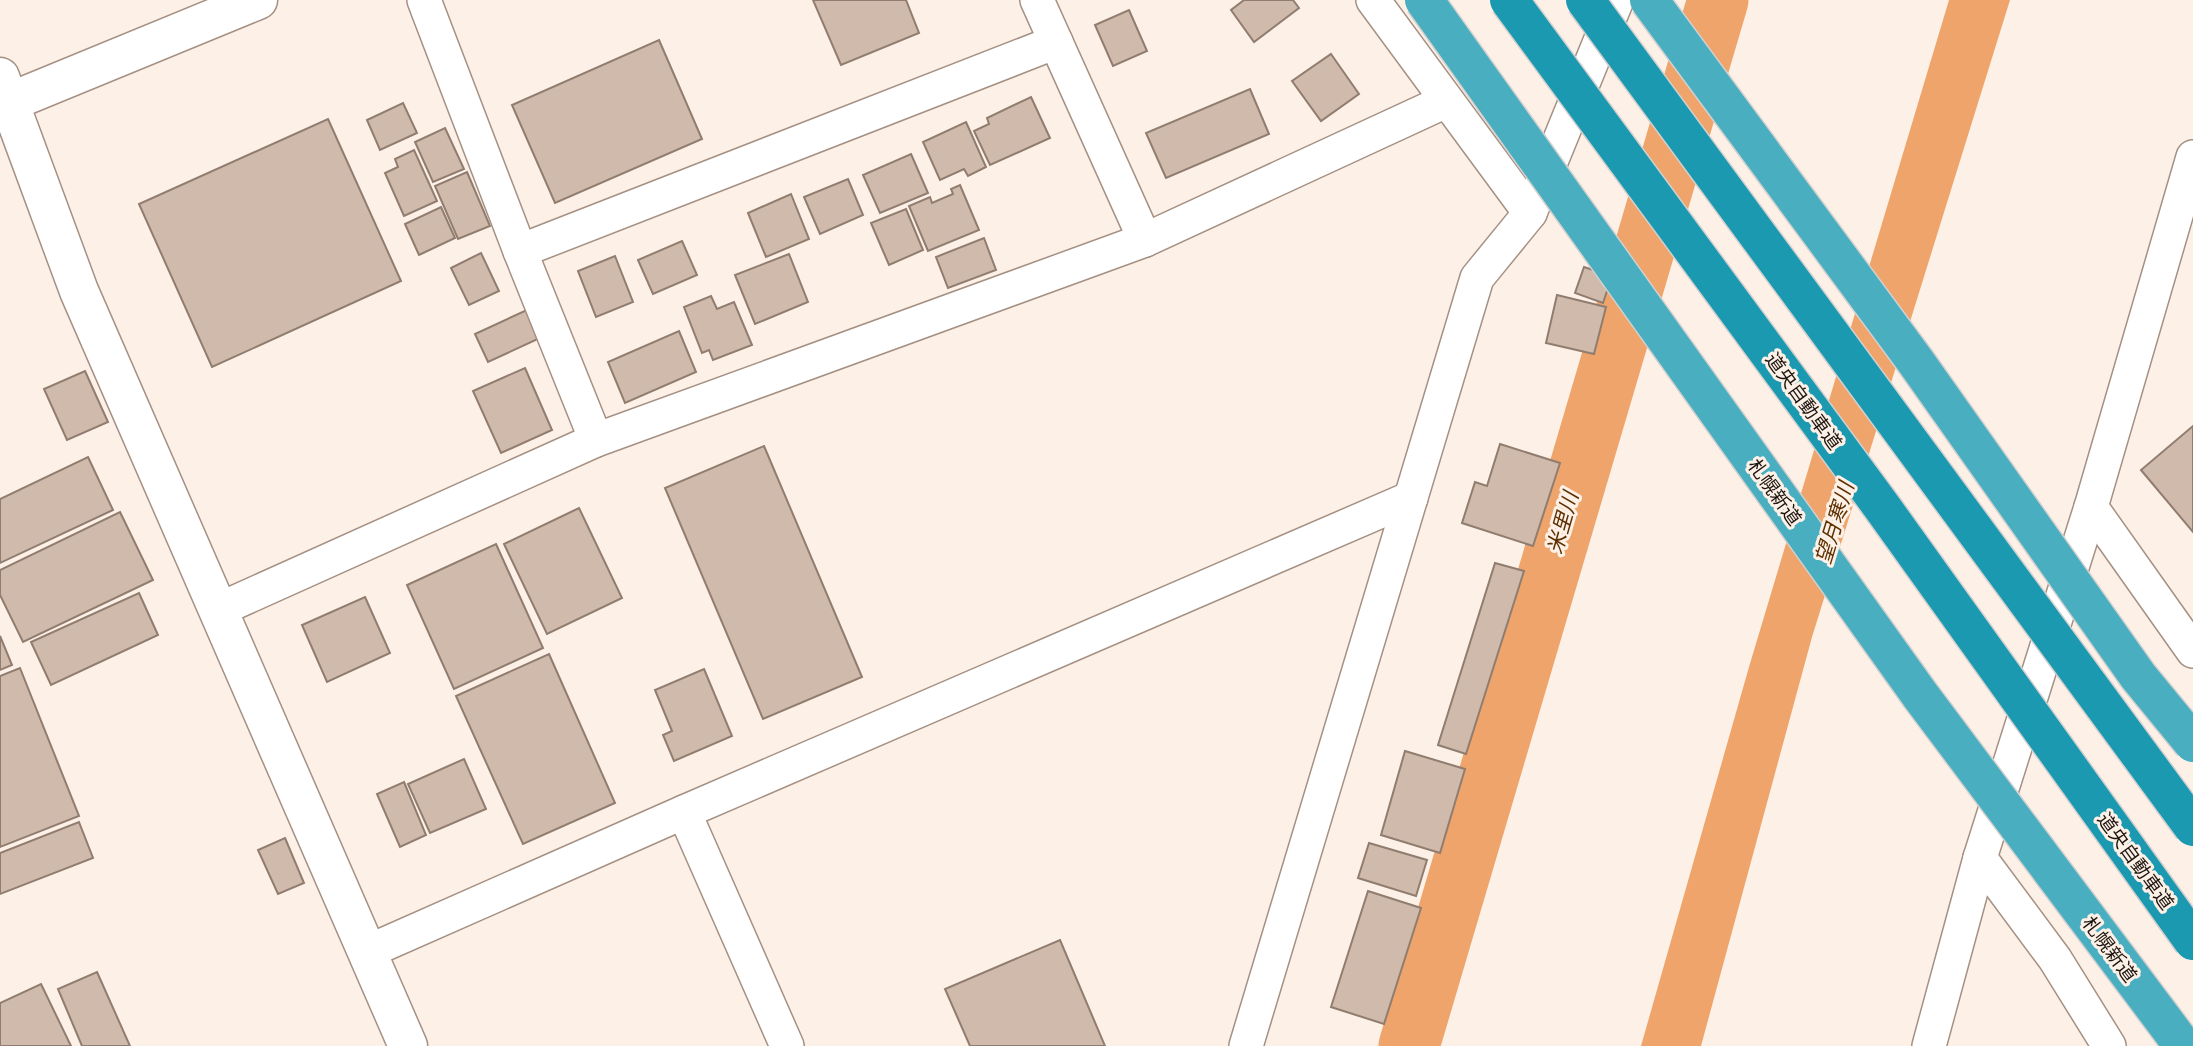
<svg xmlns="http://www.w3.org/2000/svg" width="2193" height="1046" font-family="Commissioner,'Noto Sans JP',sans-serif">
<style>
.water{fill:#eea46b}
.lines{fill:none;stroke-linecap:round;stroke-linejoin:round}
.river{stroke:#eea46b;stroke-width:61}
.building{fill:#cfbaab;stroke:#907d6f;stroke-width:2}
.minor-casing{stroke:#a59183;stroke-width:36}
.tertiary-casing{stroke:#a59183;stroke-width:41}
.minor{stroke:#fff;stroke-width:33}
.tertiary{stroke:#fff;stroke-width:38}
.trunk-bridge-casing{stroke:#d2d0cf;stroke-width:41;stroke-linecap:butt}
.motorway-bridge-casing{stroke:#d2d0cf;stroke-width:41;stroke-linecap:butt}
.trunk-bridge{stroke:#48aec0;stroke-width:38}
.motorway-bridge{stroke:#1b99b1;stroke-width:38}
.labels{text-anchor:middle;stroke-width:6;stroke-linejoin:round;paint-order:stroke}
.street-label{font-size:19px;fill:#1c150f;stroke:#fdf0e7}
.water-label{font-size:21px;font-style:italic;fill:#5e3000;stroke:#fdf0e7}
</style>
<rect width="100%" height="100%" fill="#fdf0e7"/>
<polygon class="water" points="1949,0 2010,0 1812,637 1701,1046 1641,1046 1749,667"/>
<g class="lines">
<polyline class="river" points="1409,1046 1718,0"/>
</g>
<g class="building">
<polygon points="813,0 906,0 919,33 841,65"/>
<polygon points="1244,0 1293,0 1299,8 1254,42 1231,10"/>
<polygon points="1129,10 1147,51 1113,66 1095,25"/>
<polygon points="659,40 702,139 555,203 512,105"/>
<polygon points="1331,54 1359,94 1321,121 1292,81"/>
<polygon points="1250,89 1269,134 1166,178 1146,133"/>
<polygon points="1031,97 1050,138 990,165 974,131 989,124 987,118"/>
<polygon points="403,103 417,133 380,150 367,120"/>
<polygon points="328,119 401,281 212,367 139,204"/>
<polygon points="966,122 986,167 968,176 964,169 940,180 923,142"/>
<polygon points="445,128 464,169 433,182 415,142"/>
<polygon points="414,150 437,201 404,216 385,173 398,167 395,159"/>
<polygon points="911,154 928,193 880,213 863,175"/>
<polygon points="467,172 490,226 458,239 435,186"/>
<polygon points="848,179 863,215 820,234 804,197"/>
<polygon points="960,185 979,230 928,251 909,206 930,197 932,203 953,194 951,189"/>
<polygon points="791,194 809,239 766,257 748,213"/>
<polygon points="441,207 455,238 419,255 405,224"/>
<polygon points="906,209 923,250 889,265 871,223"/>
<polygon points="984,238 996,270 948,288 936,257"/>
<polygon points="682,241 697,275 653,294 638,260"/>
<polygon points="481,253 499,291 469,305 451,268"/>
<polygon points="789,254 808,302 755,324 735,275"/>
<polygon points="615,256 633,302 596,317 578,271"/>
<polygon points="1584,267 1612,276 1603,303 1575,293"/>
<polygon points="1557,295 1606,307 1594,354 1546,343"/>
<polygon points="711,296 717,309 734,302 752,345 713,360 709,350 702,353 684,307"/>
<polygon points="529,309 542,337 488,362 475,334"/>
<polygon points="679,331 696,372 625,403 608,362"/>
<polygon points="525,368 552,430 501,453 473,391"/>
<polygon points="85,371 108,422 67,440 44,389"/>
<polygon points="2193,426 2193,532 2141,470"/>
<polygon points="1500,444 1560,463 1533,546 1462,523 1475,482 1487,486"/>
<polygon points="764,446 862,677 763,719 665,488"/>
<polygon points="88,457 113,510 0,563 0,499"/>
<polygon points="579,508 622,598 547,634 504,544"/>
<polygon points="120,512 153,580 23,642 0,595 0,570"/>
<polygon points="496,544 543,648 454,689 407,585"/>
<polygon points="1495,563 1524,571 1466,754 1438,745"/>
<polygon points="139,593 158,635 51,685 31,642"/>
<polygon points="365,597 390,653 327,682 302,625"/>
<polygon points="0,636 12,665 0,670"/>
<polygon points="549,654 615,803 523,844 456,696"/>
<polygon points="20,668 79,816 0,847 0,676"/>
<polygon points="704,669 732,736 674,761 663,735 672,731 655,690"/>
<polygon points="1405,751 1465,769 1440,853 1381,835"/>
<polygon points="464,759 486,809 430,833 408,784"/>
<polygon points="404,782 426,835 400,847 377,794"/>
<polygon points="79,822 93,858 0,894 0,853"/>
<polygon points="285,838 304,883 278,894 258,850"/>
<polygon points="1369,843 1427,860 1416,896 1358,878"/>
<polygon points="1368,891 1421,908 1384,1024 1331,1007"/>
<polygon points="1060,940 1105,1046 970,1046 945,989"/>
<polygon points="97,972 130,1046 82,1046 58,989"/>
<polygon points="41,984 71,1046 0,1046 0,1003"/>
</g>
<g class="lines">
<defs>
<g id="minor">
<polyline points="424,0 520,251 596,440"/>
<polyline points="1037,0 1145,240"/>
<polyline points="1373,0 1530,213"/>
<polyline points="520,251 1056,42"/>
<polyline points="2091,507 2193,651"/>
<polyline points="218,610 596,440 1145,240 1446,101"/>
<polyline points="684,812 787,1046"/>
<polyline points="1980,858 2055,959 2109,1046"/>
<polyline points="367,952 684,812 1411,498"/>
<polyline points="1246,1046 1477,278 1530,213 1617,0"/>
<polyline points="1929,1046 1980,858 2091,507 2193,157"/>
</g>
<g id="tertiary">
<polyline points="0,77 79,291 408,1046"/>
<polyline points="0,106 258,0"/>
</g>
</defs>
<use href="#minor" class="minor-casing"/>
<use href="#tertiary" class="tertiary-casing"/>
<use href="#minor" class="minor"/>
<use href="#tertiary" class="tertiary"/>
<defs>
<g id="trunk-bridge">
<polyline points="1424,0 1920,695 2183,1046"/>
<polyline points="1649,0 1916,362 2138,676 2193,743"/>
</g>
<g id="motorway-bridge">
<polyline points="1509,0 1882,507 2193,941"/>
<polyline points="1585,0 2193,827"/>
</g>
</defs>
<use href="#trunk-bridge" class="trunk-bridge-casing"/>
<use href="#motorway-bridge" class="motorway-bridge-casing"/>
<use href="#trunk-bridge" class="trunk-bridge"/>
<use href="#motorway-bridge" class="motorway-bridge"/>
</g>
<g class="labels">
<g class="street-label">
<text transform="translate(1804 401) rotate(54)" y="7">道央自動車道</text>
<text transform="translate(1775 492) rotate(54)" y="7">札幌新道</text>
<text transform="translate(2136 861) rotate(54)" y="7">道央自動車道</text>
<text transform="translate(2110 949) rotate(53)" y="7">札幌新道</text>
</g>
<g class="water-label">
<text transform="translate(1563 523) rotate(-74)" y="7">米里川</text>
<text transform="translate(1835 523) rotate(-73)" y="7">望月寒川</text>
</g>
</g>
</svg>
